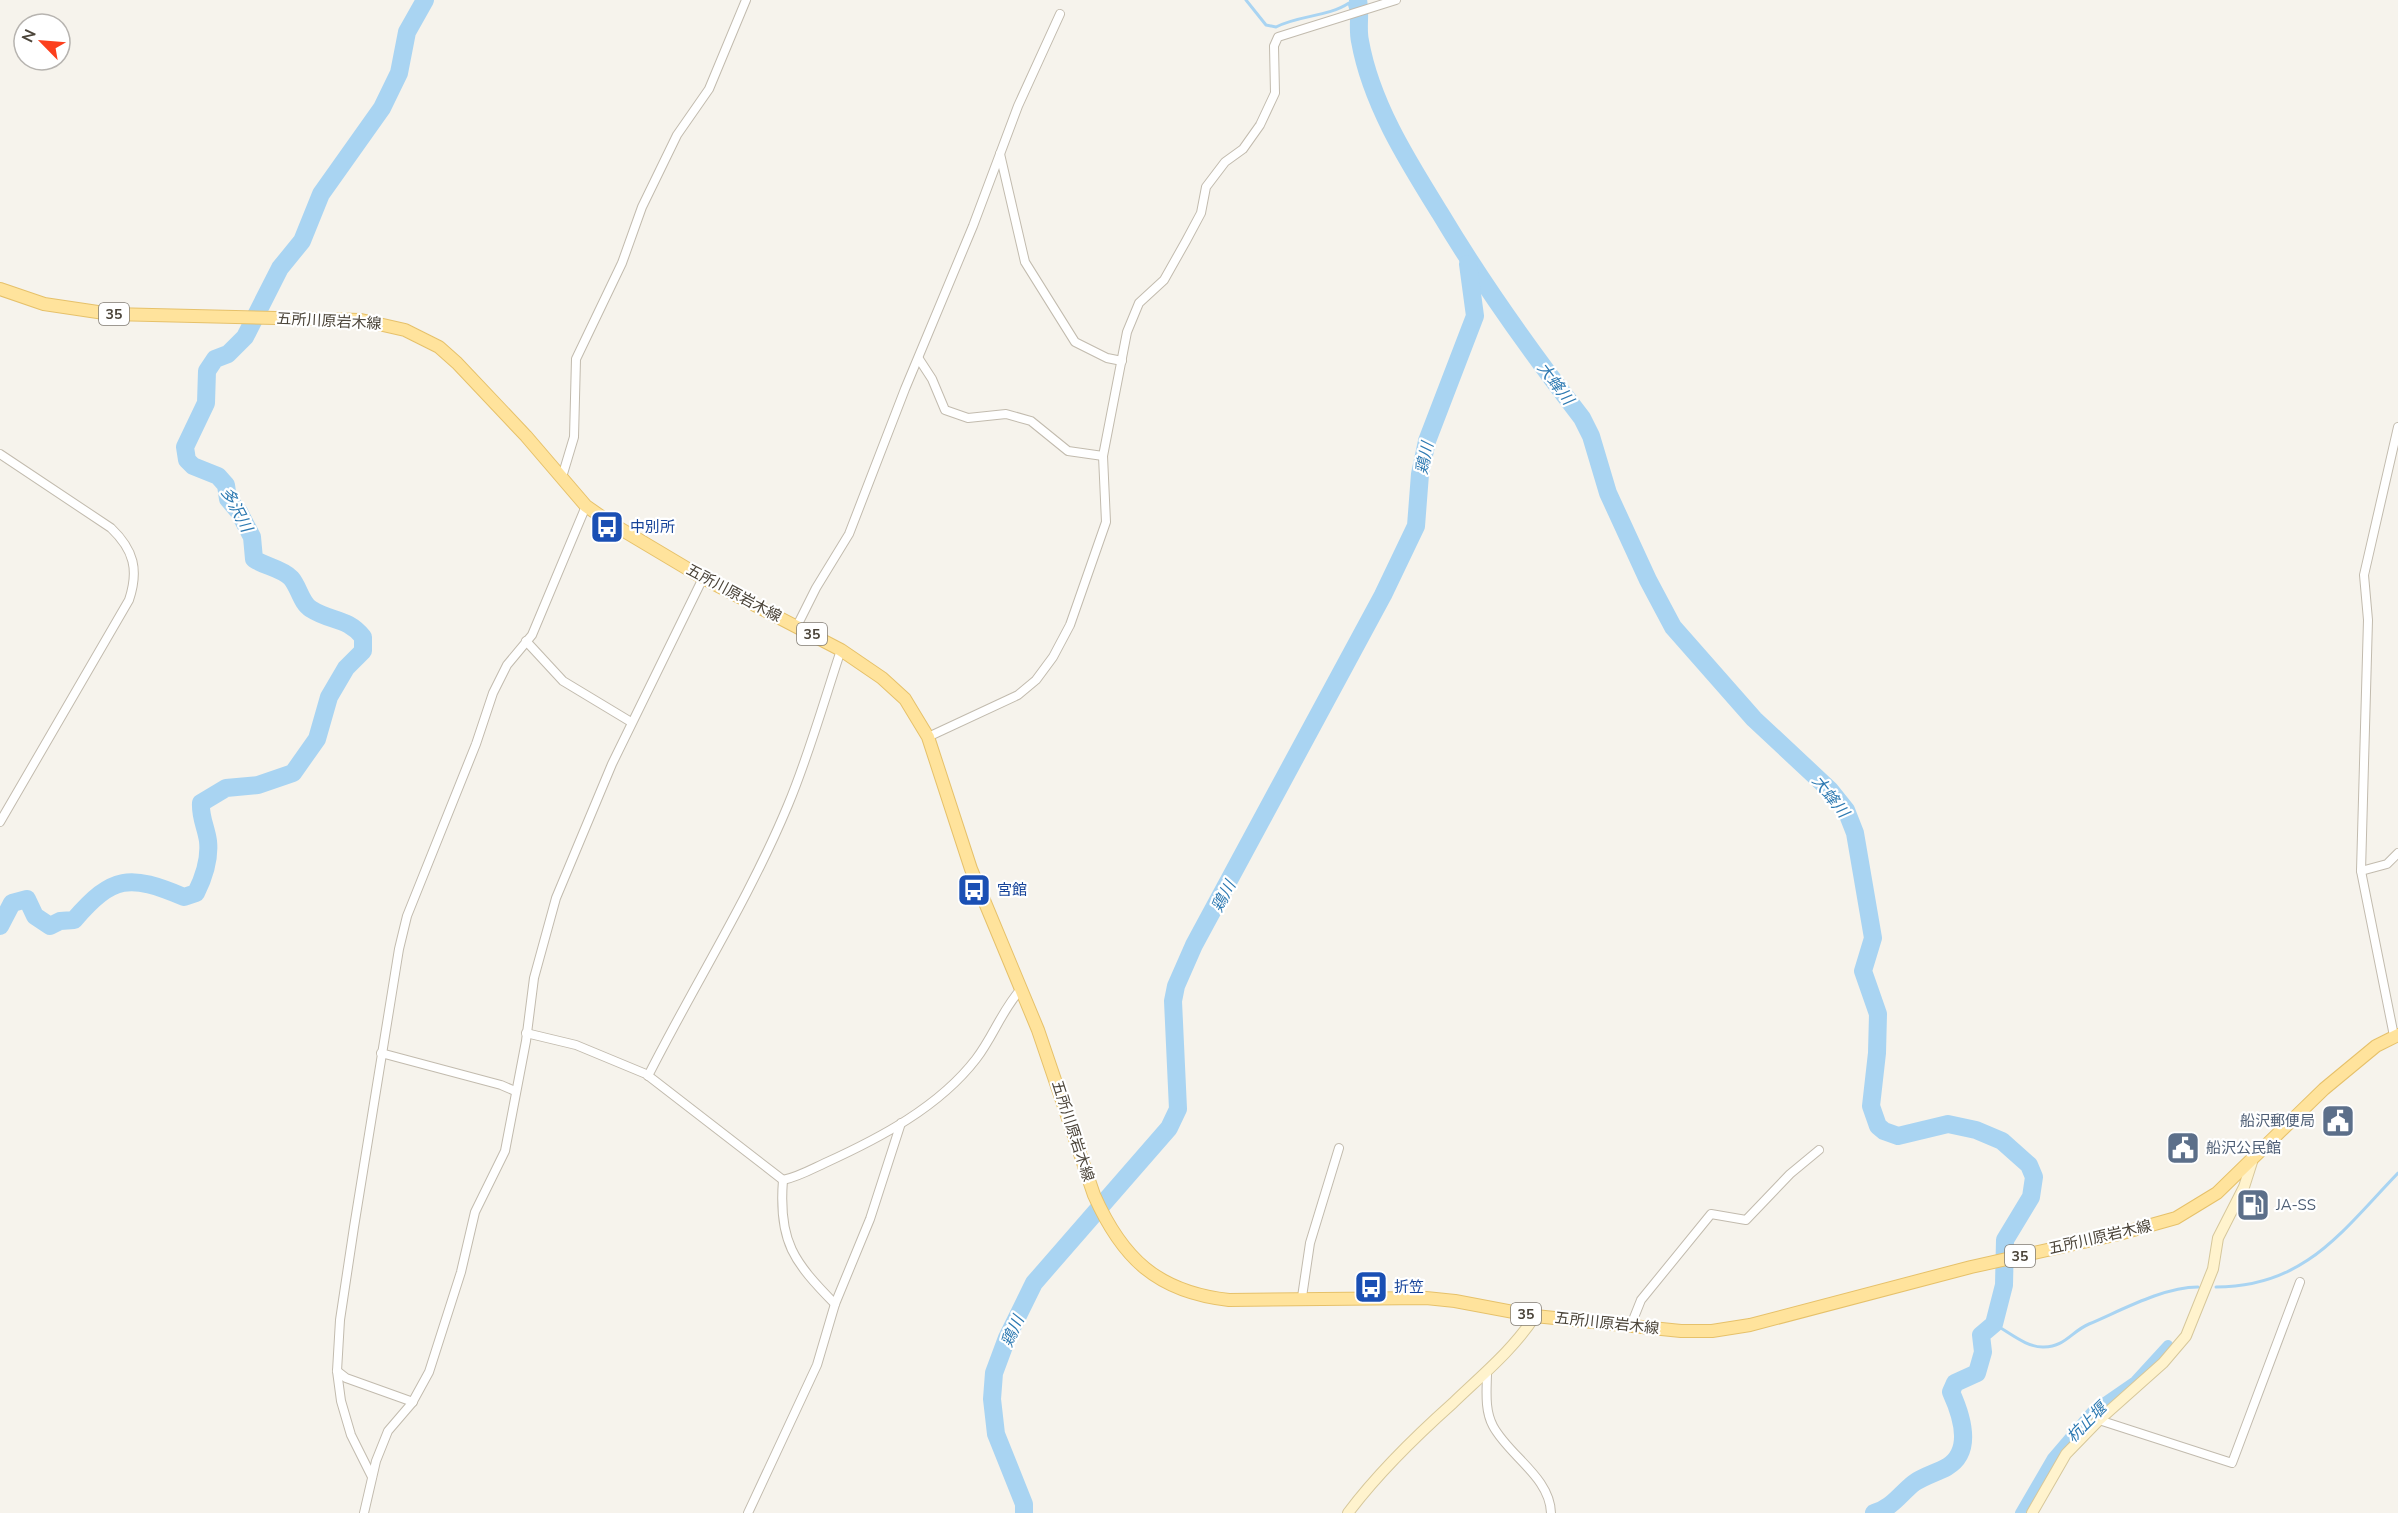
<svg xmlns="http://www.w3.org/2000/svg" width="2398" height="1513" font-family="'Nunito Sans','Noto Sans JP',sans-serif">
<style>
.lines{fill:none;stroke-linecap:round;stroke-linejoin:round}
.stream{stroke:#a9d4f2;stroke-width:3}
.canal{stroke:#a9d4f2;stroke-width:10}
.river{stroke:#a9d4f2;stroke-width:18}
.street-casing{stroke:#c2bbae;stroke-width:10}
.secondary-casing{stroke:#d6c79b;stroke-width:12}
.primary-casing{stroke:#e6c16a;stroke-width:14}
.street{stroke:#fff;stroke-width:8}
.secondary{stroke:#fff3cd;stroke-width:10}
.primary{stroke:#ffe39c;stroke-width:12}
.labels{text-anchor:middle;stroke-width:4.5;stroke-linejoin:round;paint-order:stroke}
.shield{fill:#fff;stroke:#817c74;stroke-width:1.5}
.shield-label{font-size:14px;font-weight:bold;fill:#4b4439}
.street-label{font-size:15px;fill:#4b4439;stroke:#fff}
.transit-label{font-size:15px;fill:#164399;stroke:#fff;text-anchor:start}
.service-label{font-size:15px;fill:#4e5e75;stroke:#fff;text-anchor:start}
.water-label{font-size:16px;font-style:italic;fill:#2e7ab2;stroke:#fff}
</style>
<rect width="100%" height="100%" fill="#f6f3ec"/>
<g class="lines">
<g class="stream">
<path d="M1246,0L1266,25L1276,27C1299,15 1328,17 1349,3L1359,38"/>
<path d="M2216,1287C2305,1287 2342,1231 2398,1173"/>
<path d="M1994,1324C2009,1332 2027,1348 2044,1347C2065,1347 2072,1331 2089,1324C2120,1311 2163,1287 2198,1287"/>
</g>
<polyline class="canal" points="2020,1513 2052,1458 2093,1410 2135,1381 2168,1345"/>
<g class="river">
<path d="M1358,0C1361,14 1357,27 1360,41C1371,103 1407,160 1440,213C1483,285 1531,352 1582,418L1591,436L1608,493L1648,580L1673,627L1754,719L1830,790L1846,810L1855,833L1873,938L1863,971L1878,1014L1877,1053L1871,1106L1878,1126L1884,1131L1898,1136L1948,1124L1976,1130L2002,1141L2029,1165L2034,1177L2031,1197L2005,1240L2004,1285L1994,1324L1981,1335L1983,1352L1977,1373L1955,1383L1951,1392C1961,1414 1974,1451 1947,1467C1936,1473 1924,1476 1914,1483C1900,1494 1892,1508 1874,1513"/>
<path d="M0,926L12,903L27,899L35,916L50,926L60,921L74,920C113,875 129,874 184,897L196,893C204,877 210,859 208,841C206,827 200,817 201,803L226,788L258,785L293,773L317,739L329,697L346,668L363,651V637C347,617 331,622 311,609C301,603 299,587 291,578C281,568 266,567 254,559L252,537L239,512L228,499L226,485L218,476L193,466L187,460L185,447L206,403L207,371L215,359L228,354L245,337L280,268L302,241L321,194L382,108L399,73L407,32L425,0"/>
<polyline points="1024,1513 1024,1504 996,1434 992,1399 994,1373 1007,1338 1034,1283 1169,1128 1178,1109 1173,1001 1176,986 1194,945 1383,595 1416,526 1420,474 1427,441 1475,316 1468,264"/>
</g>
<defs>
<g id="street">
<polyline points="1000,154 1025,262 1075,342 1107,358 1122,361"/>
<polyline points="919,359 932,379 945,410 968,418 1006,414 1031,421 1068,451 1103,456"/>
<path d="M0,454L111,528C134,550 139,570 129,600L0,822"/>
<polyline points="562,477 574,437 576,359 622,263 642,207 677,135 709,89 746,0"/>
<polyline points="797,626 816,588 849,534 905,389 973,226 1018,106 1060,14"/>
<polyline points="526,641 563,681 631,722"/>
<polyline points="928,737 1018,695 1036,680 1053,657 1070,625 1106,522 1103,456 1127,332 1139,303 1164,280 1186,241 1201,213 1206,187 1225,162 1243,149 1260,125 1275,93 1274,46 1278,37 1396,0"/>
<polyline points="2361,871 2387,864 2398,853"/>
<polyline points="526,1033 576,1045 646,1074 783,1180"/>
<polyline points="2394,1036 2361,871 2368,620 2364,575 2398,427"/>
<polyline points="381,1053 501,1085 515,1091"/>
<path d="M648,1076C694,985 749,899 788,805C809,755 824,701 841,650"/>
<path d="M783,1180C798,1177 812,1169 825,1163C880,1138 939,1107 976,1059C993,1037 1002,1010 1021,989"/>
<path d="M783,1180C778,1242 794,1262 835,1304"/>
<polyline points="1302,1297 1310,1243 1339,1148"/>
<polyline points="1631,1325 1641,1300 1711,1214 1746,1220 1790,1174 1819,1150"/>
<polyline points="337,1371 346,1378 413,1402"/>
<path d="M1487,1371C1487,1389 1484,1409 1493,1426C1509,1456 1550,1477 1551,1513"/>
<polyline points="2099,1420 2232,1463 2300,1282"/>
<polyline points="372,1477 351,1435 341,1401 337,1371 340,1320 354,1227 399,949 407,916 476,744 493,693 507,665 532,635 586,506"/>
<polyline points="364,1513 376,1461 388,1431 412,1403 429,1372 461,1272 475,1212 505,1151 526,1041 534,978 556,898 612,764 703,578"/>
<polyline points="748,1513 817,1365 835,1304 870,1219 901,1123"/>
</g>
<g id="secondary">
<path d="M1348,1513C1378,1473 1416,1436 1453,1403C1482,1375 1513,1350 1535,1316"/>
<polyline points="2032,1513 2066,1454 2099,1420 2163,1363 2186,1336 2213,1269 2218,1238 2244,1187 2252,1162"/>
</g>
<path id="primary" d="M0,289L44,304L111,314L361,320L405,330L439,347L457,363L526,436L586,506L609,522L703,578L841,650L882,678L905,699L928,737L971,869L1038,1030L1094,1195C1122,1258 1157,1292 1229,1300L1426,1298L1455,1301L1535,1316L1681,1331H1712L1750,1325L1971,1267L2119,1234L2176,1218L2217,1193L2324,1089L2376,1046L2398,1035"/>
</defs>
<use href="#street" class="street-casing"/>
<use href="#secondary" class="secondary-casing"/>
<use href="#primary" class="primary-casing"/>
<use href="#street" class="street"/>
<use href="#secondary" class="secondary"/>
<use href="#primary" class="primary"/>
</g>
<defs>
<symbol id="bus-square" viewBox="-11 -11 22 22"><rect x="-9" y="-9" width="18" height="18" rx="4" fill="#1a4fb4" stroke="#fff"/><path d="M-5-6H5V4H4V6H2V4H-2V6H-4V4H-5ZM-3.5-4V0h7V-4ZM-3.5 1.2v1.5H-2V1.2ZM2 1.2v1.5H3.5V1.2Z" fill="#fff"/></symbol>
<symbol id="civic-square" viewBox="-11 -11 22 22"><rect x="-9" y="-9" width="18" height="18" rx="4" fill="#5c6f8a" stroke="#fff"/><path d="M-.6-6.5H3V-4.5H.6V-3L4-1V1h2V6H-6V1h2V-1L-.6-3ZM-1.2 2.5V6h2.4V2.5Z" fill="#fff"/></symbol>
<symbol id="fuel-square" viewBox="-11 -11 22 22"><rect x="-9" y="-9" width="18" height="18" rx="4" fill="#5c6f8a" stroke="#fff"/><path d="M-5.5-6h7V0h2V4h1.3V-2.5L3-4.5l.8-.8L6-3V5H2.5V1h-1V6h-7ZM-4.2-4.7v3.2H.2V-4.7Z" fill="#fff"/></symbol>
</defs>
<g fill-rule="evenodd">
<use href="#bus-square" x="588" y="508" width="38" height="38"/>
<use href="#bus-square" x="955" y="871" width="38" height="38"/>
<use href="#civic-square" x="2319" y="1102" width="38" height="38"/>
<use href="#civic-square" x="2164" y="1129" width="38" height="38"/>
<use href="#fuel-square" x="2234" y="1186" width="38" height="38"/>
<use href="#bus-square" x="1352" y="1268" width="38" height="38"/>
</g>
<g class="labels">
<g class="shield">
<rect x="99" y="303" width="30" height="22" rx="4.5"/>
<rect x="797" y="623" width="30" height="22" rx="4.5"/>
<rect x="2005" y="1245" width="30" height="22" rx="4.5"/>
<rect x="1511" y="1303" width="30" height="22" rx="4.5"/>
</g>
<g class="shield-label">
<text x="114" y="319">35</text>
<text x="812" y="639">35</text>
<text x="2020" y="1261">35</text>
<text x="1526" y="1319">35</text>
</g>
<g class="street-label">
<text transform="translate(329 321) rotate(3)" y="5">五所川原岩木線</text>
<text transform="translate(734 593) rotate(28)" y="5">五所川原岩木線</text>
<text transform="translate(1073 1131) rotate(72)" y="5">五所川原岩木線</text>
<text transform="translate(2100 1237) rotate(-13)" y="5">五所川原岩木線</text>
<text transform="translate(1607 1323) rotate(6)" y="5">五所川原岩木線</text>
</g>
<g class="transit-label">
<text x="630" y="532">中別所</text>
<text x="997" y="895">宮館</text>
<text x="1394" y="1292">折笠</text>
</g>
<g class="service-label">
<text x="2315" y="1126" text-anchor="end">船沢郵便局</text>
<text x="2206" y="1153">船沢公民館</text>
<text x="2276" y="1210">JA-SS</text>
</g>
<g class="water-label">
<text transform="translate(1556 383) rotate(53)" y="6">大蜂川</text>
<text transform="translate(1424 458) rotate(-78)" y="6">鶏川</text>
<text transform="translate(237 509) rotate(62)" y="6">多沢川</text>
<text transform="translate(1831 796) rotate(52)" y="6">大蜂川</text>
<text transform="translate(1223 896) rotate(-62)" y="6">鶏川</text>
<text transform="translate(1012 1331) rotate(-66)" y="6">鶏川</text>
<text transform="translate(2086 1422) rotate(-45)" y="6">杭止堰</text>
</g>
</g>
<g transform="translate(42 42) rotate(295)"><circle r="28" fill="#ffffff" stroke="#b7b4b0" stroke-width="1.5"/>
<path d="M0-4.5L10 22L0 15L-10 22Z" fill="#fc3f1d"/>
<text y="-9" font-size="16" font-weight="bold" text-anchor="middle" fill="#4b4439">N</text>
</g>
</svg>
